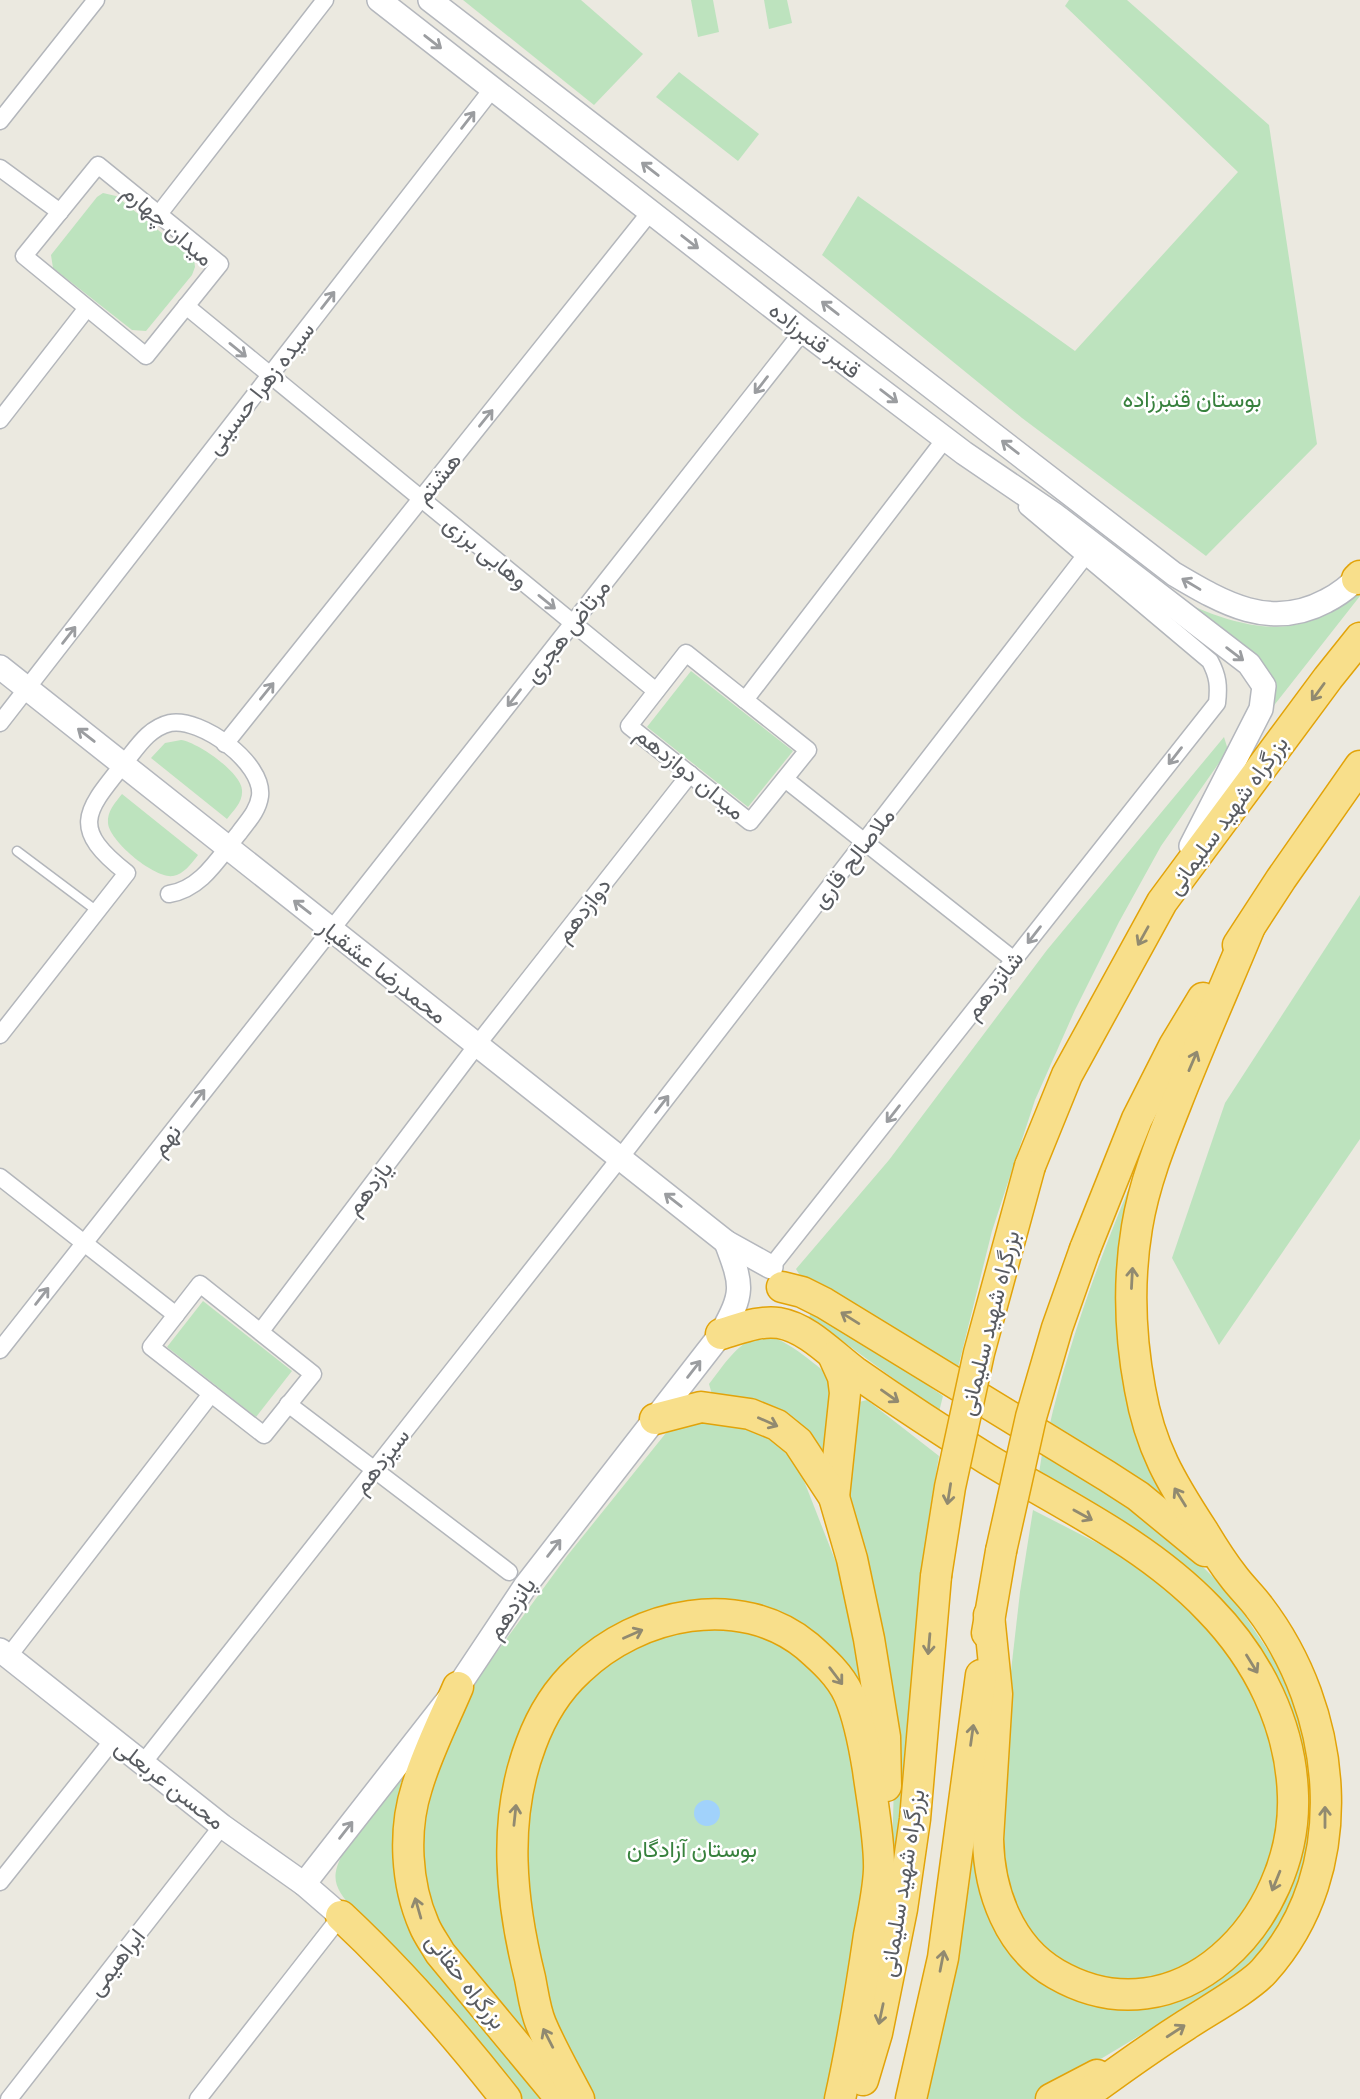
<svg xmlns="http://www.w3.org/2000/svg" width="1360" height="2099" font-family="'Archivo Narrow',Vazirmatn,sans-serif">
<style>
.green{fill:#bde3be}
.water{fill:#a1d2fb}
.lines{fill:none;stroke-linecap:round;stroke-linejoin:round}
.lane-casing{stroke:#b3b6bb;stroke-width:11}
.street-casing{stroke:#b3b6bb;stroke-width:19}
.secondary-casing{stroke:#b4b7bd;stroke-width:26}
.highway-casing{stroke:#e2a309;stroke-width:33}
.lane{stroke:#fff;stroke-width:8}
.street{stroke:#fff;stroke-width:16}
.secondary{stroke:#fff;stroke-width:23}
.highway{stroke:#f8df8b;stroke-width:30}
.highway-bridge-casing{stroke:#e2a309;stroke-width:33;stroke-linecap:butt}
.highway-bridge{stroke:#f8df8b;stroke-width:30}
.oneway{stroke:#9b9da0}
.oneway2{stroke:#918a70}
.labels{text-anchor:middle;stroke-width:5;stroke-linejoin:round;paint-order:stroke}
.street-label{font-size:23px;fill:#595c61;stroke:#fff}
.park-label{font-size:23px;fill:#37813d;stroke:#fff}
</style>
<rect width="100%" height="100%" fill="#ebe9e0"/>
<g class="green">
<polygon points="463,0 581,0 643,54 594,105"/>
<polygon points="691,0 713,0 719,32 698,37"/>
<polygon points="764,0 787,0 792,23 769,29"/>
<polygon points="1069,0 1127,0 1269,125 1317,444 1206,556 1022,418 822,255 858,196 1075,351 1238,172 1065,6"/>
<polygon points="679,72 759,134 738,161 656,97"/>
<polygon points="103,193 116,196 194,259 195,267 192,275 146,331 132,330 53,268 51,255 97,197"/>
<path d="M1360,586V596L1264,718L1270,704L1188,604C1222,619 1268,635 1305,622C1325,615 1343,598 1360,586Z"/>
<polygon points="691,671 793,751 748,807 647,727"/>
<polygon points="1224,737 1228,750 1161,846 1119,922 1075,1010 1035,1100 992,1231 956,1376 799,1274 796,1269 889,1160 1047,950"/>
<path d="M181,740C197,742 241,772 242,790C243,802 234,810 227,819L151,758L165,743Z"/>
<path d="M122,794L198,855C191,864 184,874 173,876C155,879 109,841 108,823C107,811 115,803 122,794Z"/>
<polygon points="1360,895 1360,1139 1219,1345 1172,1258 1225,1103"/>
<path d="M1144,1152L1125,1293L1194,1530L1048,1432C1070,1335 1105,1244 1144,1152Z"/>
<polygon points="203,1301 292,1371 256,1417 167,1347"/>
<polygon points="811,1310 893,1361 943,1396 939,1412 837,1337 817,1329 809,1319"/>
<path d="M762,1333C792,1342 815,1365 840,1384L829,1477L713,1398L709,1384C726,1362 736,1345 762,1333Z"/>
<polygon points="867,1400 939,1456 929,1515 918,1634 908,1796 879,1974 892,1857 894,1782 846,1488 855,1403"/>
<polygon points="741,1419 776,1442 799,1468 855,1611 869,1734 770,1614 585,1647 504,1835 553,2066 439,1940 422,1893 424,1800 459,1704 567,1556 674,1423"/>
<polygon points="1042,1454 1121,1500 1200,1564 1222,1586 1243,1613 1287,1679 1300,1710 1311,1777 1312,1823 1297,1891 1282,1921 1263,1949 1229,1982 1034,2099 925,2099 951,1992 969,1887 987,1713 990,1900 1097,1999 1249,1943 1295,1756 1158,1547 1120,1520 1039,1473"/>
<polygon points="1033,1510 1109,1549 1157,1580 1237,1651 1282,1762 1275,1868 1215,1956 1132,1987 1052,1963 1002,1893 996,1803 1020,1592"/>
<polygon points="728,1623 794,1647 838,1693 867,1834 846,2029 831,2099 590,2099 548,2024 519,1847 543,1733 589,1672 666,1629"/>
<path d="M443,1712L402,1869L553,2099H521L354,1911C338,1890 329,1882 341,1857Z"/>
</g>
<circle class="water" cx="707" cy="1813" r="13"/>
<g class="lines">
<defs>
<polyline id="lane" points="17,851 97,911"/>
<g id="street">
<polyline points="0,121 96,0"/>
<polygon points="98,165 220,264 146,356 24,256"/>
<polyline points="0,168 60,212"/>
<polyline points="159,214 325,0"/>
<polyline points="186,306 656,691"/>
<polyline points="0,420 87,308"/>
<polygon points="686,653 808,750 750,822 629,726"/>
<polyline points="745,700 945,439"/>
<polyline points="0,723 493,88"/>
<polyline points="225,744 651,211"/>
<polyline points="785,779 1014,960"/>
<path d="M0,1035L127,873C68,827 86,811 126,761C138,746 149,728 170,723C201,717 264,763 260,796C258,811 247,822 239,833C219,857 202,889 169,894"/>
<polyline points="0,1177 176,1315"/>
<path d="M771,1267L1217,703C1219,686 1218,676 1210,661L1027,507"/>
<polygon points="200,1284 313,1374 264,1435 151,1347"/>
<polyline points="261,1331 477,1045 690,774"/>
<polyline points="0,1350 803,331"/>
<polyline points="288,1404 509,1572"/>
<polyline points="8,1657 211,1394"/>
<polyline points="143,1763 620,1158 1085,556"/>
<polyline points="0,1882 113,1740"/>
<polyline points="9,2099 222,1826"/>
<polyline points="198,2099 341,1916"/>
</g>
<g id="secondary">
<polyline points="379,0 803,331 964,453 1055,515 1249,664 1264,686 1261,709 1191,846"/>
<path d="M430,0L1174,574C1223,603 1270,631 1326,601C1338,595 1351,585 1360,575"/>
<polyline points="0,667 726,1242 771,1267"/>
<polyline points="0,1650 222,1826 304,1884 341,1916"/>
<path d="M304,1884L458,1687L526,1585L721,1334C744,1292 743,1287 726,1242"/>
</g>
<g id="highway">
<polyline points="1357,579 1360,576"/>
<polyline points="1238,945 1281,879 1360,766"/>
<polyline points="1030,1166 1067,1075 1162,902 1328,678 1360,638"/>
<polyline points="1085,1249 1137,1119 1174,1046 1203,998"/>
<polyline points="782,1287 802,1292 824,1303 1107,1476 1138,1496 1205,1551"/>
<path d="M721,1334C739,1329 759,1320 779,1323C808,1328 832,1355 855,1372C898,1402 942,1431 987,1459C1063,1505 1147,1544 1209,1609C1258,1659 1291,1725 1293,1796C1297,1919 1179,2045 1056,1974C1009,1947 989,1891 988,1839L997,1694L989,1615"/>
<polyline points="834,1357 843,1377 845,1393 834,1497"/>
<polyline points="655,1419 701,1407 750,1414 777,1425 798,1442 834,1497 852,1559 869,1639 885,1737 886,1786"/>
<polyline points="987,1633 1001,1551"/>
<path d="M458,1687C444,1720 427,1753 417,1787C403,1830 406,1884 424,1925C428,1935 435,1944 440,1953L561,2099"/>
<path d="M341,1916C401,1972 455,2034 506,2099"/>
<polyline points="863,2080 877,2033 902,1909 915,1819 936,1576"/>
<path d="M579,2099C566,2074 552,2050 541,2024C535,2010 533,1993 530,1978C511,1902 502,1820 531,1744C541,1717 557,1690 579,1670C638,1613 740,1591 807,1646C823,1660 840,1675 849,1695C859,1718 864,1745 868,1770C872,1800 880,1841 879,1870C878,1892 873,1914 869,1935C861,1990 852,2045 840,2099"/>
<polyline points="911,2099 943,1958 981,1675"/>
<polyline points="1051,2099 1097,2075"/>
<path d="M1080,2099C1115,2073 1150,2048 1186,2025C1207,2011 1249,1988 1264,1971C1356,1869 1338,1710 1259,1607C1251,1596 1241,1587 1233,1576C1222,1562 1212,1546 1203,1531C1171,1482 1150,1447 1140,1389C1130,1336 1128,1281 1137,1227C1144,1184 1160,1144 1176,1104C1199,1045 1225,987 1249,929"/>
</g>
</defs>
<use href="#lane" class="lane-casing"/>
<use href="#street" class="street-casing"/>
<use href="#secondary" class="secondary-casing"/>
<use href="#highway" class="highway-casing"/>
<use href="#lane" class="lane"/>
<use href="#street" class="street"/>
<use href="#secondary" class="secondary"/>
<use href="#highway" class="highway"/>
<defs>
<g id="highway-bridge">
<polyline points="1001,1551 1031,1417 1057,1328 1085,1249"/>
<polyline points="936,1576 950,1487 979,1353 1030,1166"/>
</g>
</defs>
<use href="#highway-bridge" class="highway-bridge-casing"/>
<use href="#highway-bridge" class="highway-bridge"/>
</g>
<defs><path id="oneway-shaft" d="M-6 0H5M1.5-3L5.5 0L1.5 3" fill="none" stroke-width="1.6" stroke-linecap="round" stroke-linejoin="round" transform="scale(1.75)"/></defs>
<g class="oneway">
<use href="#oneway-shaft" transform="translate(433 42) rotate(38)"/>
<use href="#oneway-shaft" transform="translate(468 120) rotate(-52)"/>
<use href="#oneway-shaft" transform="translate(650 169) rotate(-142)"/>
<use href="#oneway-shaft" transform="translate(690 242) rotate(38)"/>
<use href="#oneway-shaft" transform="translate(328 300) rotate(-52)"/>
<use href="#oneway-shaft" transform="translate(830 308) rotate(-142)"/>
<use href="#oneway-shaft" transform="translate(238 350) rotate(39)"/>
<use href="#oneway-shaft" transform="translate(761 385) rotate(128)"/>
<use href="#oneway-shaft" transform="translate(889 396) rotate(37)"/>
<use href="#oneway-shaft" transform="translate(486 418) rotate(-51)"/>
<use href="#oneway-shaft" transform="translate(1010 447) rotate(-142)"/>
<use href="#oneway-shaft" transform="translate(1191 584) rotate(-149)"/>
<use href="#oneway-shaft" transform="translate(547 602) rotate(39)"/>
<use href="#oneway-shaft" transform="translate(69 635) rotate(-52)"/>
<use href="#oneway-shaft" transform="translate(1235 654) rotate(37)"/>
<use href="#oneway-shaft" transform="translate(267 691) rotate(-51)"/>
<use href="#oneway-shaft" transform="translate(514 698) rotate(128)"/>
<use href="#oneway-shaft" transform="translate(86 735) rotate(-142)"/>
<use href="#oneway-shaft" transform="translate(1175 756) rotate(128)"/>
<use href="#oneway-shaft" transform="translate(302 907) rotate(-142)"/>
<use href="#oneway-shaft" transform="translate(1034 935) rotate(128)"/>
<use href="#oneway-shaft" transform="translate(198 1098) rotate(-52)"/>
<use href="#oneway-shaft" transform="translate(662 1104) rotate(-52)"/>
<use href="#oneway-shaft" transform="translate(893 1114) rotate(128)"/>
<use href="#oneway-shaft" transform="translate(673 1200) rotate(-142)"/>
<use href="#oneway-shaft" transform="translate(42 1296) rotate(-52)"/>
<use href="#oneway-shaft" transform="translate(694 1369) rotate(-52)"/>
<use href="#oneway-shaft" transform="translate(554 1548) rotate(-52)"/>
<use href="#oneway-shaft" transform="translate(346 1830) rotate(-52)"/>
</g>
<g class="oneway2">
<use href="#oneway-shaft" transform="translate(1318 692) rotate(126)"/>
<use href="#oneway-shaft" transform="translate(1143 936) rotate(119)"/>
<use href="#oneway-shaft" transform="translate(1193 1061) rotate(-67)"/>
<use href="#oneway-shaft" transform="translate(1132 1278) rotate(-87)"/>
<use href="#oneway-shaft" transform="translate(850 1318) rotate(-148)"/>
<use href="#oneway-shaft" transform="translate(890 1396) rotate(35)"/>
<use href="#oneway-shaft" transform="translate(768 1422) rotate(24)"/>
<use href="#oneway-shaft" transform="translate(949 1494) rotate(99)"/>
<use href="#oneway-shaft" transform="translate(1180 1497) rotate(-122)"/>
<use href="#oneway-shaft" transform="translate(1083 1515) rotate(29)"/>
<use href="#oneway-shaft" transform="translate(633 1634) rotate(-24)"/>
<use href="#oneway-shaft" transform="translate(929 1644) rotate(95)"/>
<use href="#oneway-shaft" transform="translate(1252 1664) rotate(58)"/>
<use href="#oneway-shaft" transform="translate(836 1676) rotate(53)"/>
<use href="#oneway-shaft" transform="translate(972 1735) rotate(-82)"/>
<use href="#oneway-shaft" transform="translate(515 1815) rotate(-84)"/>
<use href="#oneway-shaft" transform="translate(1325 1817) rotate(-90)"/>
<use href="#oneway-shaft" transform="translate(1276 1881) rotate(112)"/>
<use href="#oneway-shaft" transform="translate(418 1908) rotate(-106)"/>
<use href="#oneway-shaft" transform="translate(942 1961) rotate(-79)"/>
<use href="#oneway-shaft" transform="translate(881 2014) rotate(102)"/>
<use href="#oneway-shaft" transform="translate(1176 2031) rotate(-33)"/>
<use href="#oneway-shaft" transform="translate(548 2038) rotate(-117)"/>
</g>
<g class="labels">
<g class="street-label">
<text transform="translate(168 225) rotate(41)" y="8">میدان چهارم</text>
<text transform="translate(815 340) rotate(38)" y="8">قنبر قنبرزاده</text>
<text transform="translate(260 388) rotate(-52)" y="8">سیده زهرا حسینی</text>
<text transform="translate(438 478) rotate(-51)" y="8">هشتم</text>
<text transform="translate(486 552) rotate(39)" y="8">وهابی برزی</text>
<text transform="translate(567 631) rotate(-52)" y="8">مرتاض هجری</text>
<text transform="translate(690 773) rotate(39)" y="8">میدان دوازدهم</text>
<text transform="translate(1227 815) rotate(-54)" y="8">بزرگراه شهید سلیمانی</text>
<text transform="translate(853 858) rotate(-52)" y="8">ملاصالح قاری</text>
<text transform="translate(583 910) rotate(-52)" y="8">دوازدهم</text>
<text transform="translate(383 971) rotate(38)" y="8">محمدرضا عشقیار</text>
<text transform="translate(994 985) rotate(-52)" y="8">شانزدهم</text>
<text transform="translate(166 1140) rotate(-52)" y="8">نهم</text>
<text transform="translate(369 1188) rotate(-53)" y="8">یازدهم</text>
<text transform="translate(989 1323) rotate(-76)" y="8">بزرگراه شهید سلیمانی</text>
<text transform="translate(381 1461) rotate(-52)" y="8">سیزدهم</text>
<text transform="translate(511 1608) rotate(-56)" y="8">پانزدهم</text>
<text transform="translate(170 1784) rotate(38)" y="8">محسن عربعلی</text>
<text transform="translate(902 1883) rotate(-81)" y="8">بزرگراه شهید سلیمانی</text>
<text transform="translate(116 1962) rotate(-52)" y="8">ابراهیمی</text>
<text transform="translate(466 1981) rotate(52)" y="8">بزرگراه حقانی</text>
</g>
<g class="park-label">
<text x="1192" y="407">بوستان قنبرزاده</text>
<text x="692" y="1857">بوستان آزادگان</text>
</g>
</g>
</svg>
